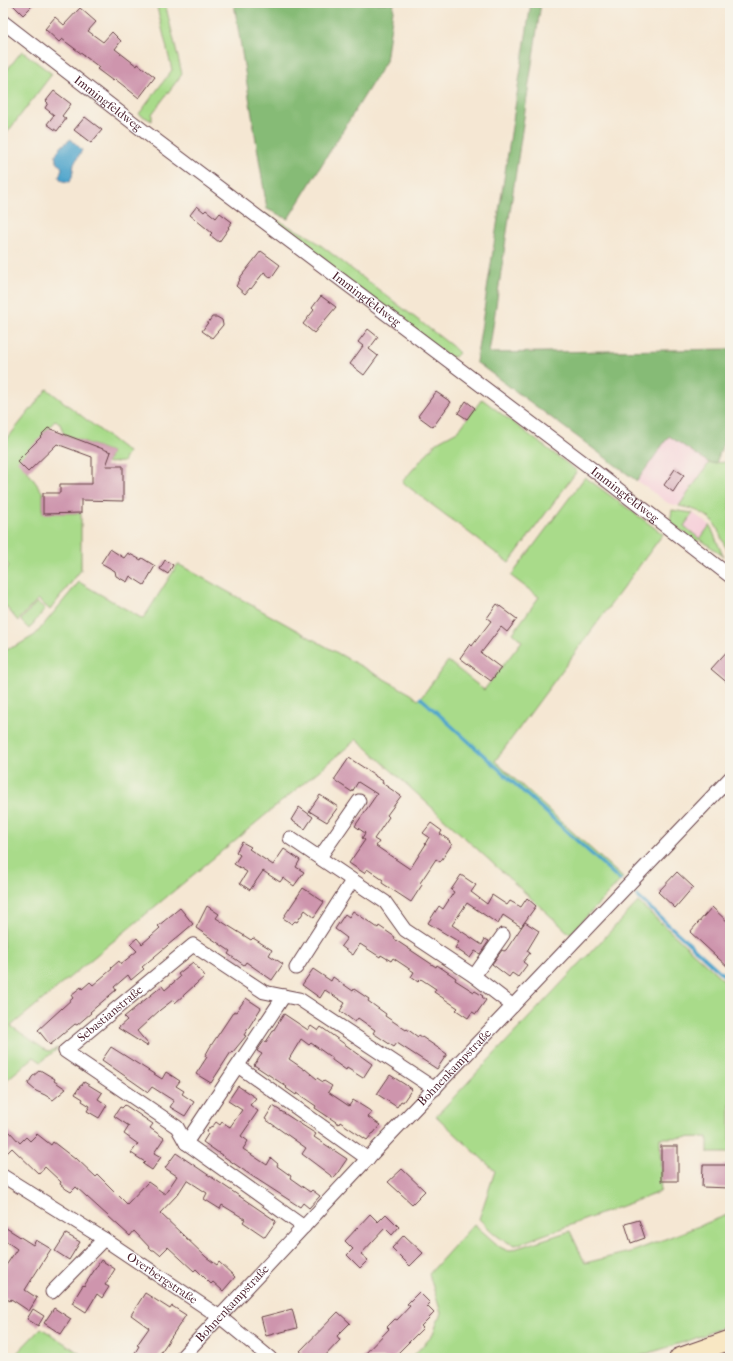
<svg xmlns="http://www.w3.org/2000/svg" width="733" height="1361" font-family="'IM FELL French Canon',serif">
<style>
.built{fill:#f6cfd9}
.green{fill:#a9db8a;stroke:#7a7d5a}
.forest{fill:#86bb76;stroke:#686d50}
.water{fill:#4fa5cc;stroke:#4c627c}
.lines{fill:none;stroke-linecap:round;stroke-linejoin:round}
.stream{stroke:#4fa5cc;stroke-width:3.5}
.building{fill:#ce95ad}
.street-casing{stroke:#643d44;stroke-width:15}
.secondary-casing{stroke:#643d44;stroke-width:21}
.street{stroke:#fff;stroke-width:13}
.secondary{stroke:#f8e7c3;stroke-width:19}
.labels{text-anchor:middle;stroke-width:3;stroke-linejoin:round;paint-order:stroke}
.street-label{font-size:12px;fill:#4a1f2b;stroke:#f7f3e8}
</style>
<rect width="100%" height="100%" fill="#f7f3e8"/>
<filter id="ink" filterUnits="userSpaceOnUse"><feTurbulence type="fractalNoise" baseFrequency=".025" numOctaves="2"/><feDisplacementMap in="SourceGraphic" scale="8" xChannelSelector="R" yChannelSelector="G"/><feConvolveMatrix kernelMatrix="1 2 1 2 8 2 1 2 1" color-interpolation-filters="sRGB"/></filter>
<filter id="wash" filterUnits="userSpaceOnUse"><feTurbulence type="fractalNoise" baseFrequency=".012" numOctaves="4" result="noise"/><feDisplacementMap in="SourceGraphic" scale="16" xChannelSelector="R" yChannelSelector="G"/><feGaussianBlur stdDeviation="0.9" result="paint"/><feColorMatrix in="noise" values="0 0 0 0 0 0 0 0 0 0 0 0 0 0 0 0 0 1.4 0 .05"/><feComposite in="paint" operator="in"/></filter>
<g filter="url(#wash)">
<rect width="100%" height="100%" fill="#f5e7d3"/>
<g class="built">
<polygon points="669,436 709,463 679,506 668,503 637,481"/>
<polygon points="693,513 710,525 700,539 684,526"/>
</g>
<g class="green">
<polygon points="156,3 165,3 182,74 152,114 152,121 139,114 172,70"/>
<polygon points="22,51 52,74 3,138 3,75"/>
<polygon points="265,214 310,237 452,346 459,353 455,357 449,357 262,216"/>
<polygon points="47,389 128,452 123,462 107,463 111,452 64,434 60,424 56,420 42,434 43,435 28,472 43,493 43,513 81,513 81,570 50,610 38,599 18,621 3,603 3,572 9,566 3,560 3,444"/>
<polygon points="482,399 577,471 509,563 402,482 437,442 459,430"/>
<path d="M730,462V553C724,546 722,539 718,530C711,514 695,509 679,506L709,463Z"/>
<polygon points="585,477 663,534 495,761 623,878 570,934 357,739 11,1026 44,1049 49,1051 58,1048 41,1062 34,1057 3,1083 3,651 18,645 35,635 79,582 143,619 178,564 411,694 418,700 423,695 448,661 484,690 522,641 513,633 539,597 511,576"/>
<polygon points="672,510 693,513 684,526 700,539 710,525 723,556 700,539 697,542 670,522"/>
<polygon points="37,602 45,609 29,629 21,621 21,620"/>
<path d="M638,902L730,986V1153H708V1137L660,1138L661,1181L660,1192L516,1245C500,1242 490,1229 479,1219L495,1171L436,1116Z"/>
<polygon points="730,1214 730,1324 691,1340 633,1358 411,1358 432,1336 441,1313 429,1274 474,1224 500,1247 508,1251 570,1231 585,1263 634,1251"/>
<polygon points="41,1328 87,1358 12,1358"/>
</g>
<g class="forest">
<polygon points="234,3 394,3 386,61 288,219 267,209"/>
<polygon points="531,3 541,3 489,353 730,349 730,425 716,463 709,463 669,436 637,481 476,362"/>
</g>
<path class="water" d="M71,139L82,150L74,164L72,177L70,182L62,181L59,177L62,168C61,166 57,163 56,160C53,152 65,143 71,139Z"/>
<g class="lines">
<g class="stream">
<polyline points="421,698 620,880"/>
<polyline points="637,896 730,981"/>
</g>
</g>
<g id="blocks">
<g class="building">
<polygon points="11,3 35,3 23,15"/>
<polygon points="80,8 96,22 88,31 103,42 112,32 121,41 115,49 137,66 138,64 155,77 139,98 115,79 113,81 97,69 99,67 62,39 59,42 45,29 55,17 64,25"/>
<polygon points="54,91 71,104 62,116 66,119 57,131 47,124 54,115 45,108 48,103 46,101"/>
<polygon points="85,117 102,130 91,143 74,130"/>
<polygon points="197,206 204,212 206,210 216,218 220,213 232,222 228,227 229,228 219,242 210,235 212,233 190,215"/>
<polygon points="261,251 280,265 271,278 264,272 251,289 250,288 245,294 236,286 240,280 239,279"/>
<polygon points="321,296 336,307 314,333 303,324 314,310 312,308"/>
<polygon points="212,317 217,317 222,320 223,325 212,338 202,331"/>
<polygon points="368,329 378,337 369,349 378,356 364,375 350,364 363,346 358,342"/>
<polygon points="436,392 451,402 433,427 418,416"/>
<polygon points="466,401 475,408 467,419 458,413"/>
<polygon points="48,428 111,452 106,466 123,466 123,501 81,500 81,513 43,514 43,493 60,493 60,484 92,484 92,457 57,444 28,472 17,461 43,435 42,434"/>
<polygon points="675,469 684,475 673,492 664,485"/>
<polygon points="110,549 124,558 128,553 141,560 142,558 155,566 144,585 130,576 127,582 116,576 115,571 101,563"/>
<polygon points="165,560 173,565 168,574 160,569"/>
<polygon points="497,604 517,619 507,632 501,627 481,653 501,668 491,681 460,658 470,644 472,646 491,621 487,618"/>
<polygon points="730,648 730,685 711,669"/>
<polygon points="349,758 375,775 375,776 383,781 382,783 401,796 387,815 389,817 374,839 379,842 376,846 410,869 426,844 425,844 429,837 423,833 431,823 442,831 440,834 450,841 449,842 452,844 440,862 436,859 420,883 422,885 411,902 382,883 383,880 367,869 364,873 349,863 365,840 362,838 365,833 355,826 377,794 358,782 352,792 334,780"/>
<polygon points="320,795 338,807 327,822 309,811"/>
<polygon points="299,807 313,817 305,829 291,820"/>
<polygon points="242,842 251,847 249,849 273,865 284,849 300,860 296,867 304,872 294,886 283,878 280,882 263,871 250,890 240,883 247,872 234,864 240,855 236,852"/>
<polygon points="677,872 693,887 675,908 658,892"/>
<polygon points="461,875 476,885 471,892 487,904 492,895 507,905 510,901 521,907 527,898 536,906 521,927 503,915 498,924 467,903 452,925 482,945 485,939 489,941 480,954 475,951 470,958 455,948 459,942 428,923 439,906 443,909 454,892 451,890"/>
<polygon points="303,888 324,902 314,917 305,910 297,922 295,921 292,924 283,918"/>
<polygon points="207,906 219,914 216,918 251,940 253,938 272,950 269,955 283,964 272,980 246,962 244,965 228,954 230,951 196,928"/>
<polygon points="712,907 730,924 730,969 690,932"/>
<polygon points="180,908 193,924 142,967 144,969 131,980 128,975 114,987 116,990 90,1012 91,1013 77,1025 75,1024 50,1045 38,1030 73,998 71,995 81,987 82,989 90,982 93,985 112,969 111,968 119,961 121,964 137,951 130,944 137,938 142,944 160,928 158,926"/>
<polygon points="353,911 378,928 379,926 395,937 394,939 436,967 437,965 456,978 455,980 474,992 475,991 483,996 482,997 486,1000 476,1014 472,1012 468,1018 456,1010 458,1008 434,992 436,989 421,979 418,982 411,977 414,972 393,958 391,961 381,955 380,957 360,944 353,955 341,946 347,938 335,929 345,914 349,917"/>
<polygon points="525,922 539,931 527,951 530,953 523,962 527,965 518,977 512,973 509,977 492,964 502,950 504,951 506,950"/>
<polygon points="193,962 205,976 175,1003 173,1000 160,1010 137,1031 148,1044 147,1046 118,1028 127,1020 124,1017 162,986 165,990 180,977 178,974"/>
<polygon points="313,969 331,981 333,977 353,991 354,989 369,999 368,1001 386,1014 385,1016 406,1030 407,1029 418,1037 419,1035 447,1054 437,1069 397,1043 394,1047 373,1033 375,1030 358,1018 355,1022 340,1011 345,1003 325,990 320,998 302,985"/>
<polygon points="246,998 261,1008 244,1035 246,1036 232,1053 231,1052 211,1083 196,1074 207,1057 205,1056 210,1047 234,1011 236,1012"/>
<polygon points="284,1014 308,1030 311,1026 318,1031 321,1027 372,1064 363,1078 347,1068 346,1070 332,1060 332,1058 311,1043 309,1045 301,1039 289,1059 305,1070 305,1069 317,1079 317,1078 323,1082 324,1081 332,1086 328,1092 349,1106 353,1100 372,1112 368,1117 380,1125 374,1133 372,1134 367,1140 340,1122 339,1124 315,1108 316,1106 297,1093 296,1095 286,1088 287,1087 254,1065 262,1054 257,1051 264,1041 266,1042"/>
<polygon points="111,1047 162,1079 166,1072 180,1081 176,1086 184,1091 182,1094 194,1102 185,1116 170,1107 174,1101 152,1087 148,1092 102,1060"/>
<polygon points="40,1070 55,1079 54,1081 66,1089 53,1100 45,1095 36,1091 28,1084 32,1077"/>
<polygon points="390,1075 412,1089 403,1102 401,1101 397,1107 377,1094"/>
<polygon points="84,1082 102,1093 98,1099 107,1105 99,1118 87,1111 90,1106 82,1101 83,1099 75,1094 80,1086 82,1085"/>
<polygon points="238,1086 256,1098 250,1105 258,1111 241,1136 248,1141 243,1149 267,1165 271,1158 278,1164 277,1166 291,1176 290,1178 310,1192 312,1190 320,1196 309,1208 303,1203 300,1207 252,1176 203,1142 208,1134 207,1131 210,1127 213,1126 216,1122 220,1125 222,1122 230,1127 242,1110 228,1101"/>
<polygon points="125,1105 153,1124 150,1128 164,1138 154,1153 161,1157 152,1170 143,1164 145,1162 131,1153 138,1144 124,1134 129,1126 114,1116 120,1107 122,1108"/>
<polygon points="273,1106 316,1134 314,1137 347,1159 334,1178 302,1154 306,1148 265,1119"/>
<polygon points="9,1131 20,1143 26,1137 30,1141 37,1134 51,1145 53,1142 75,1159 76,1158 96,1177 98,1175 127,1204 148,1182 165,1194 177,1176 165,1168 176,1153 276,1221 265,1237 243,1222 245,1219 222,1205 220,1209 204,1199 207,1193 187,1180 178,1194 160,1213 206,1257 217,1265 219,1262 235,1277 223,1291 213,1282 211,1284 196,1269 194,1271 168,1247 160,1255 154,1250 152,1250 134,1231 130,1236 76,1187 71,1192 66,1189 60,1184 61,1182 45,1167 39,1174 12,1148 3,1157 3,1137"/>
<rect x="661" y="1146" width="17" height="35"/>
<polygon points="703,1165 730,1165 730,1188 702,1187"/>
<polygon points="402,1169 425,1191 412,1204 388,1182"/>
<polygon points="370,1214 378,1222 386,1214 399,1227 392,1235 385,1228 361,1254 368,1260 360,1268 347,1255 353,1249 345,1241"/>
<polygon points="639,1220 645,1238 631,1243 625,1224"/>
<polygon points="3,1226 33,1245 36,1240 51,1249 25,1290 37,1298 29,1311 11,1299 10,1301 3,1296 3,1270 17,1249 3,1239"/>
<polygon points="66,1234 80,1242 69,1260 55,1251"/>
<polygon points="404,1235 423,1253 410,1266 392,1248"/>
<polygon points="101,1260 115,1269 105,1285 109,1287 102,1298 97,1294 86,1312 72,1303 83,1285 84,1286"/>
<polygon points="419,1292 430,1303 427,1306 434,1313 421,1326 423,1328 393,1358 361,1358 389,1329 387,1327 395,1319 397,1320 410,1306 407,1304"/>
<polygon points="145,1293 170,1309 172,1306 186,1315 157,1358 132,1358 139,1346 137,1345 149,1328 131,1315"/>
<polygon points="54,1308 71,1319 61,1334 44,1323"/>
<polygon points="33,1309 44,1316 38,1326 27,1319"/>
<polygon points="292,1309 297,1328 266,1336 261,1317"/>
<polygon points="338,1312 350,1323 337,1336 340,1340 323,1358 308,1358 300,1351"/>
</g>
</g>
</g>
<g filter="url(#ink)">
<use href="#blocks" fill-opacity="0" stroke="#643d44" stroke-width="1"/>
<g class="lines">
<defs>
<g id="street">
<path id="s1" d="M3,22L145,132L588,466L730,576"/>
<polyline points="290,838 385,902 405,930 474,976 513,1006"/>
<polyline points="320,857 359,801"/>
<polyline points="296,968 352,881"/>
<polyline points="474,976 503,935"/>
<polyline points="238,1066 368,1159"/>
<polyline points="186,1143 284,996"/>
<path id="s2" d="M3,1176L104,1239L220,1317L270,1358"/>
<path id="s3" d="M304,1227L186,1143L177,1127L65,1051L193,945L264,992L299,999L435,1089"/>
<polyline points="52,1292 104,1239"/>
<path id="s4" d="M181,1358L386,1139L730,778"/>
</g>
<polyline id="secondary" points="679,1358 730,1340"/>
</defs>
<use href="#street" class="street-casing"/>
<use href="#secondary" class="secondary-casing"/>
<use href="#street" class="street"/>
<use href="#secondary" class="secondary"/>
</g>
</g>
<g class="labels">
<g class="street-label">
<text dy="4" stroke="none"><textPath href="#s1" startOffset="133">Immingfeldweg</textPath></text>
<text dy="4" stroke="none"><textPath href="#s1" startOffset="457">Immingfeldweg</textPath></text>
<text dy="4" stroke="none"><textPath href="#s1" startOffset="781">Immingfeldweg</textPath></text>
<text dy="4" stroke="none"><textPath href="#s3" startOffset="357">Sebastianstraße</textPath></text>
<text dy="4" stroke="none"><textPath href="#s4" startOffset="399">Bohnenkampstraße</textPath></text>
<text dy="4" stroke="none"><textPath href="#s2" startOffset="189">Overbergstraße</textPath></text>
<text dy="4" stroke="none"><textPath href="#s4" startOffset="75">Bohnenkampstraße</textPath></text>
</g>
</g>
<rect width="733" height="1361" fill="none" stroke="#f7f3e8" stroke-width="16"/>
</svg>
